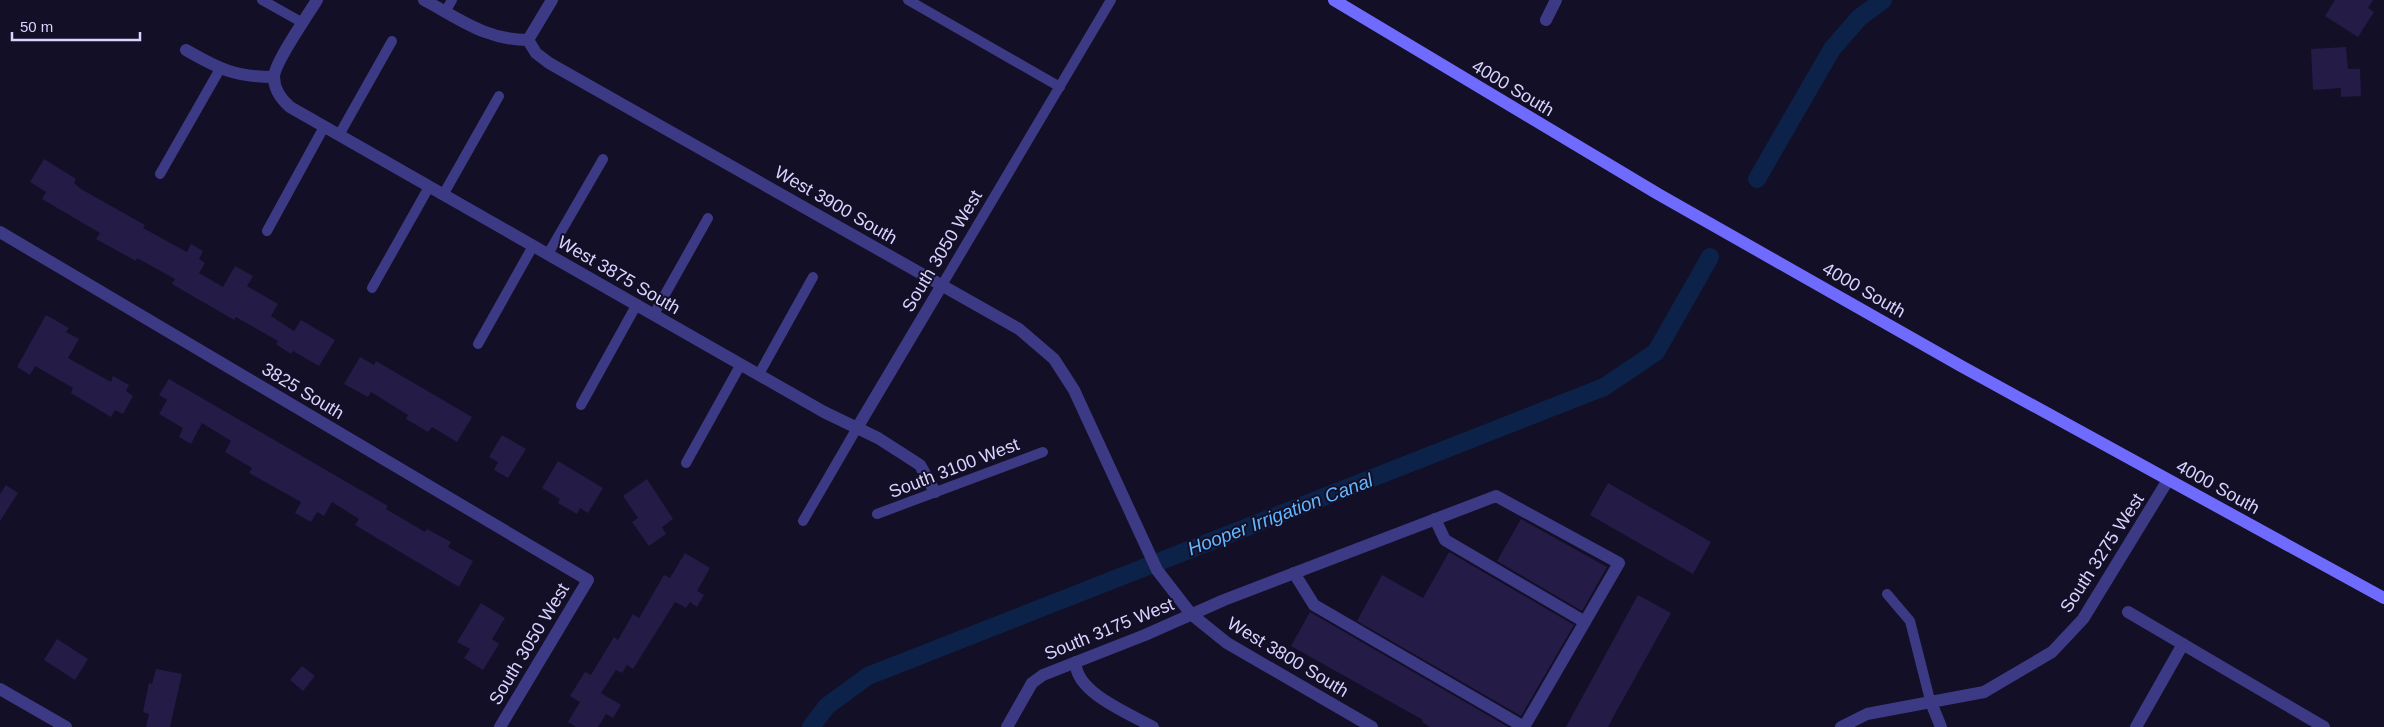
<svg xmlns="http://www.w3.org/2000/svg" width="2384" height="727" font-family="Arial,sans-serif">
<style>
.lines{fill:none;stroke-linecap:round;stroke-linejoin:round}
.canal{stroke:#0c2248;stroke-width:18}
.building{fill:#241b47}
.service{stroke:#3d3a85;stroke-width:10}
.minor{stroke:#3d3a85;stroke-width:12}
.secondary{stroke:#6f6bff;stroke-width:12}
.labels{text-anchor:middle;stroke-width:4;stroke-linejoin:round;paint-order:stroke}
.street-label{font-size:18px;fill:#d9d4ff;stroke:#130f26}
.water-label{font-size:19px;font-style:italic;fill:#62b6ff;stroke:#130f26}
</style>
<rect width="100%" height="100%" fill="#130f26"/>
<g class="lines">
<g class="canal">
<polyline points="1757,179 1832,49 1859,18 1883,0"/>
<polyline points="811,727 827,706 868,676 1604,387 1656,352 1710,257"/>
</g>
</g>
<g class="building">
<polygon points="2335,0 2373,0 2368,8 2374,12 2358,37 2325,16"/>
<polygon points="2346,47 2348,69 2360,69 2361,96 2341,97 2341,88 2313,90 2311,49"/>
<polygon points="44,159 76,179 74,183 81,189 145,225 143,228 187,252 191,244 203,251 199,259 205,263 199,273 223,287 235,266 253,276 247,286 278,304 271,316 294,331 301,320 335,340 319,366 293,351 291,354 276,344 278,341 236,317 234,320 172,284 175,279 137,258 136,261 96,239 100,233 42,199 46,192 30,182"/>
<polygon points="46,315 69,328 66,332 79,339 68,358 111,382 113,376 129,385 126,391 133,396 123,414 115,410 111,417 71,393 73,388 35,366 30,375 17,367"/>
<polygon points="360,357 374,365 376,361 472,417 457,442 432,427 428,432 406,419 408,415 371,392 368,397 344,384"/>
<polygon points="169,379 388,506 386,509 425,532 427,529 451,542 448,547 473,561 459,587 355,525 359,519 332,502 324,516 317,512 311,522 295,513 301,502 249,473 252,468 225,452 231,441 202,423 191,444 179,437 183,428 159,414 167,400 159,395"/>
<polygon points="502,435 526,449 508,478 494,470 498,462 489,457"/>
<polygon points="558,461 603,488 588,513 580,508 577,514 558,503 560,499 542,488"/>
<polygon points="647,479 673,519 662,527 666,534 649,546 632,522 638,518 623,496"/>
<polygon points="1608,483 1711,542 1693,574 1590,515"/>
<polygon points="6,485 18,493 0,521 0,494"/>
<polygon points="1521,519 1607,567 1582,611 1497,561"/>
<polygon points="1449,552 1574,625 1521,716 1357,621 1382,575 1423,598"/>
<polygon points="685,553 710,568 697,591 704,595 697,607 690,602 686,608 675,602 633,669 627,665 622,673 616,670 601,693 621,705 613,718 606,714 598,727 576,727 568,722 580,702 570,696 585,672 591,675 614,637 618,640 633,614 639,618 664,575 670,578"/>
<polygon points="1638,595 1671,613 1616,712 1608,727 1566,727"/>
<polygon points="481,603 505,618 492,639 499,644 483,670 464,658 470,649 457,642"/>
<polygon points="1310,612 1508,727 1430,727 1422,722 1423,720 1291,646"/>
<polygon points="57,639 88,659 75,680 44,660"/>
<polygon points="302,666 315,676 303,691 290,680"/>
<polygon points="156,669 182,674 170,727 146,727 149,714 143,712 149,683 152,684"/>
</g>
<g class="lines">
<g class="service">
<polyline points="262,0 303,23"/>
<polyline points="908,0 1060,87"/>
<polyline points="445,12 452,0"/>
<polyline points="339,135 392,41"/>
<polyline points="160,174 220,69"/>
<polyline points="443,195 499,96"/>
<polyline points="267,231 324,127"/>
<polyline points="548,254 603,159"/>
<polyline points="942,285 1111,0"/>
<polyline points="372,288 429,187"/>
<polyline points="654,314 708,218"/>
<polyline points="478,344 533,246"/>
<polyline points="759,374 813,277"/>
<polyline points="581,405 637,304"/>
<polyline points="686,463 741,364"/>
<polyline points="877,514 1043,452"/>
<polyline points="803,521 857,428"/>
<polyline points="1887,594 1910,621 1930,700"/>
</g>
<g class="minor">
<path d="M317,0C308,15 274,63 274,77C274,89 282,100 290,107L824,412L878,438L920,465L935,492"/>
<path d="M424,0C460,19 486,40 528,40"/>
<polyline points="1546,20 1556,0"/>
<polyline points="528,40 536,53 549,63 1019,329 1054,359 1074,390 1157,570 1191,614 1227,643 1372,727"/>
<polyline points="528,40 552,0"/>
<path d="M186,50C219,69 235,77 274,77"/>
<polyline points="0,232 588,580 500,727"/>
<polyline points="857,428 942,285"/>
<polyline points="1435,519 1445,540 1585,622"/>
<polyline points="1294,573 1314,605 1524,727"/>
<polyline points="2128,612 2324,727"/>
<path d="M1076,662C1074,692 1130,714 1153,727"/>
<polyline points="0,689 66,727"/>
<polyline points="1930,700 1941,727"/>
<polyline points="1007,727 1032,683 1043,675 1145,635 1224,600 1496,496 1619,563 1524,727"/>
<polyline points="1841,727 1867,714 1984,692 2052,652 2083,619 2168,480"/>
<polyline points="2136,727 2183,644"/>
</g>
<polyline class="secondary" points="1334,0 1658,194 1961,366 2384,598"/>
</g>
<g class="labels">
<g class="street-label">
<text transform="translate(1513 88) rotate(31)" y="6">4000 South</text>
<text transform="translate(836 205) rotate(30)" y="6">West 3900 South</text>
<text transform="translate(942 251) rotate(-59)" y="6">South 3050 West</text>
<text transform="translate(619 275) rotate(30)" y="6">West 3875 South</text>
<text transform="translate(1864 290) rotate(30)" y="6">4000 South</text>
<text transform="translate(303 391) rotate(31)" y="6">3825 South</text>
<text transform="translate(954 468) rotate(-21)" y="6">South 3100 West</text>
<text transform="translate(2218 487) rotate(29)" y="6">4000 South</text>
<text transform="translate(2102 553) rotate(-57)" y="6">South 3275 West</text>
<text transform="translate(1109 629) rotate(-22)" y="6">South 3175 West</text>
<text transform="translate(529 644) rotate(-59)" y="6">South 3050 West</text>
<text transform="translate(1288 657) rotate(31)" y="6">West 3800 South</text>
</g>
<g class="water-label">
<text transform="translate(1280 514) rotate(-21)" y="7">Hooper Irrigation Canal</text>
</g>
</g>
<path d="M12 32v8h128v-8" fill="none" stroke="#d9d4ff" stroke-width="2.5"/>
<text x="20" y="32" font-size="15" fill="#d9d4ff" stroke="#130f26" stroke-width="4" paint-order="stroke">50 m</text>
</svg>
